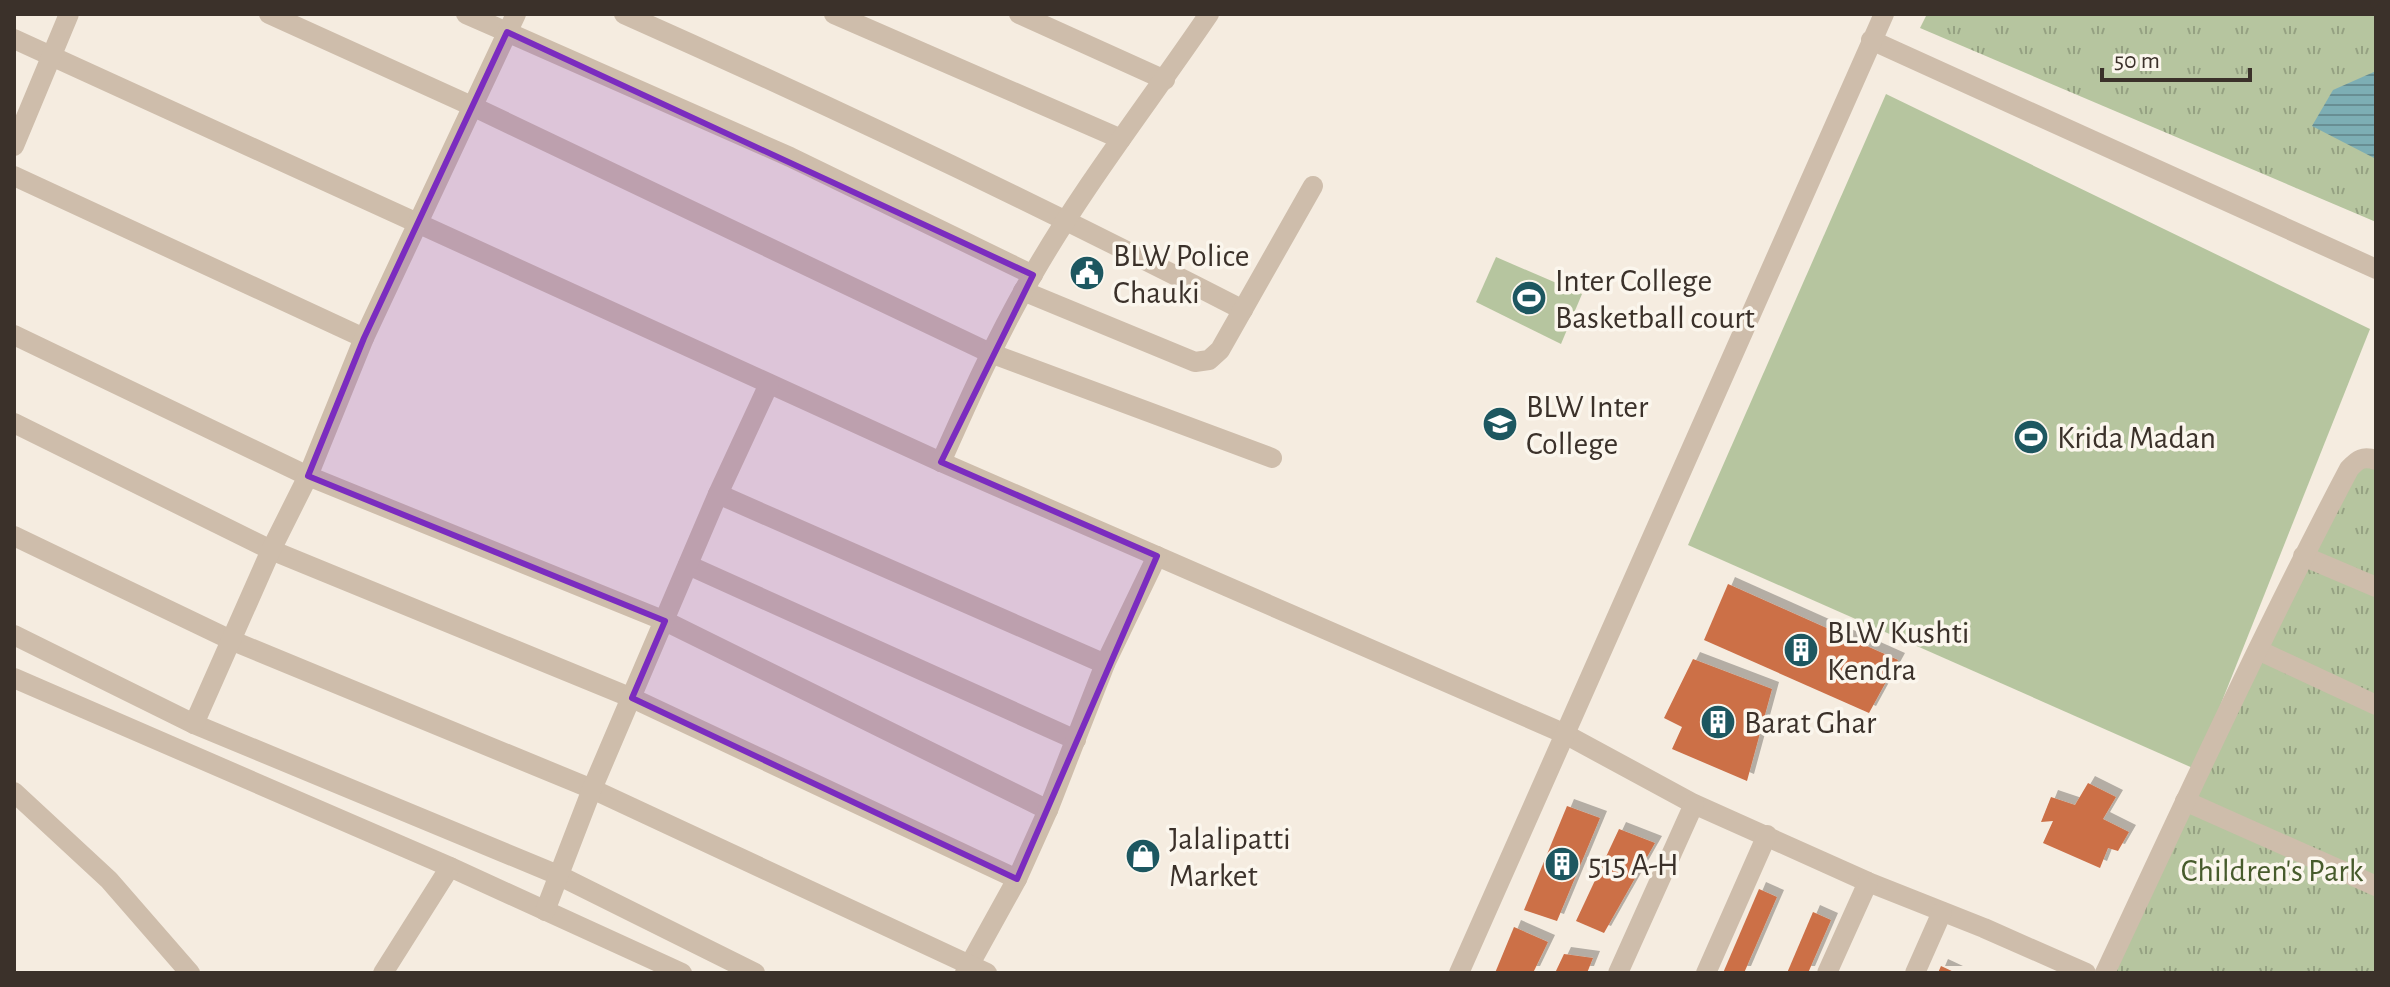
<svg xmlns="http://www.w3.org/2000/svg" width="2390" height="987" font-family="'Alegreya Sans',sans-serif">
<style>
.grass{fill:url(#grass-tufts)}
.pitch{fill:#b6c59f}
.water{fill:url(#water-rules)}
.building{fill:#cc6f47;filter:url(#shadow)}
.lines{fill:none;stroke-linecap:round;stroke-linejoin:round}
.minor{stroke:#cebdab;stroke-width:20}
.marked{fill:#7b2cbf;fill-opacity:0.2;stroke:#7b2cbf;stroke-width:6;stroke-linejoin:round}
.labels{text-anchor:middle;stroke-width:7;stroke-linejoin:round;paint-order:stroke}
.poi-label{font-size:32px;fill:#3b312a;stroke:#fbf6ed;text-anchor:start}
.park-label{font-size:32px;fill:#475b2c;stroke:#fbf6ed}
</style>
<defs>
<pattern id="grass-tufts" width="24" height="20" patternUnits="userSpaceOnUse" patternTransform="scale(2)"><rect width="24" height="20" fill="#b6c59f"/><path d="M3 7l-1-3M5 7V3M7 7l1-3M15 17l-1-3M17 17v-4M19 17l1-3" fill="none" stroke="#95a182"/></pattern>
<pattern id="water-rules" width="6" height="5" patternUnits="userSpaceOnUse" patternTransform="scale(2)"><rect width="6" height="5" fill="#7daeb4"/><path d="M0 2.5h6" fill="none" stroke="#688e93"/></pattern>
<filter id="shadow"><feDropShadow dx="7" dy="-7" stdDeviation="0" flood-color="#0004"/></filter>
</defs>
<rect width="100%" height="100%" fill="#f5ece0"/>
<g class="grass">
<polygon points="1927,14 2376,14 2376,222 1920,28"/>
<polygon points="2357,460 2376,468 2376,973 2105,973"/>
</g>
<g class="pitch">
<polygon points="1886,94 2370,329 2195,769 1688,545"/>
<polygon points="1496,257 1582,294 1561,344 1476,302"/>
</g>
<polygon class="water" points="2376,71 2376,159 2312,126 2333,90"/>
<g class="building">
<polygon points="1728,584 1898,660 1869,713 1704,640"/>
<polygon points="1693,659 1772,689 1747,781 1672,749 1682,727 1664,718"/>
<polygon points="2088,783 2116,797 2103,819 2129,832 2118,851 2108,848 2100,868 2043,843 2053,821 2041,822 2051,797 2075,805"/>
<polygon points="1567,806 1600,818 1557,921 1524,910"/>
<polygon points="1619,829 1655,843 1604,933 1576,921"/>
<polygon points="1759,889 1777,897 1744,973 1723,973"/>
<polygon points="1813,912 1831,920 1808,973 1787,973"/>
<polygon points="1514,927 1548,942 1533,973 1495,973"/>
<polygon points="1564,954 1593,958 1587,973 1555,973"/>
<polygon points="1941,966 1956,973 1938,973"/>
</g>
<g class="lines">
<g class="minor">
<polyline points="269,14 474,107 990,353 1272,458"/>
<polyline points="466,14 790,157 1033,275"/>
<path d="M624,14C833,107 1039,205 1243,310"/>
<polyline points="834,14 1121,139"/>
<polyline points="1019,14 1165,80"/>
<polyline points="14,39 941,462 1563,733 1694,804 1868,882 1984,928 2086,973"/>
<polyline points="1871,40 2376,269"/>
<polyline points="14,146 69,14"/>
<polyline points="14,176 364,338"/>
<polyline points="1023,291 1195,362 1209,360 1220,350 1313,186"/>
<polyline points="14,335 308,476 665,621 1048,810"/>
<polyline points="14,423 271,550 632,698 1017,879 965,973"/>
<path d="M941,462C969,399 997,336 1032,276C1084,185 1150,101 1209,14"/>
<polyline points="718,494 1105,664"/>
<polyline points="14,536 233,641 592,789 987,973"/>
<polyline points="2303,556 2376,587"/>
<polyline points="688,565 1076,740"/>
<polyline points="14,635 194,724 558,875 755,973"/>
<polyline points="2258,650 2376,705"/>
<polyline points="14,678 450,867 682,973"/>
<polyline points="194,724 271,550 308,476 364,338 516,14"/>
<polyline points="14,792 109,880 190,973"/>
<polyline points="2185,801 2376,886"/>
<polyline points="1017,879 1048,810 1105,664 1157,556"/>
<polyline points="545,911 592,789 718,494 769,384"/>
<polyline points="383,973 450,867"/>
<polyline points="1459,973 1884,14"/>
<polyline points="1618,973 1694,804"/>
<polyline points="1706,973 1767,835"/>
<polyline points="1827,973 1868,882"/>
<polyline points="1915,973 1942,912"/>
<path d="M2105,973C2184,804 2262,634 2349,469C2358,459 2363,456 2376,460"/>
</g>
</g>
<path class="marked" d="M507,32L1033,275L941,462L1157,556L1017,879L632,698L665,621L308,476L364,338Z"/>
<defs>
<symbol id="civic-disc" viewBox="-11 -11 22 22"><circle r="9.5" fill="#1d5760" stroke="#fbf6ed"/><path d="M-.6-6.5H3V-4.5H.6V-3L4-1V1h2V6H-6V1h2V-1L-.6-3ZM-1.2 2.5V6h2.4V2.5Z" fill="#fff"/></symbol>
<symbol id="stadium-disc" viewBox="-11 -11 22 22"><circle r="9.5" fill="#1d5760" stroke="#fbf6ed"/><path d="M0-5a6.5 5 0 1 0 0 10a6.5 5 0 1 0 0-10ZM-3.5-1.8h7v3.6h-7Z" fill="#fff"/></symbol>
<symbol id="university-disc" viewBox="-11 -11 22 22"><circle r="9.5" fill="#1d5760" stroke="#fbf6ed"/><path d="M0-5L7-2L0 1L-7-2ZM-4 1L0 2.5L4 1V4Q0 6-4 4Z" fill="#fff"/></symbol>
<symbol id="building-disc" viewBox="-11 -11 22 22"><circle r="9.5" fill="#1d5760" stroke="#fbf6ed"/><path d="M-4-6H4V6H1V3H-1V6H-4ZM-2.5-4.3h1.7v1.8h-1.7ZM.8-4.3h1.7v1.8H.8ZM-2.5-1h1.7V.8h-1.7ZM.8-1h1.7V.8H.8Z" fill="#fff"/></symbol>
<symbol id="shop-disc" viewBox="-11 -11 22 22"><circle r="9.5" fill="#1d5760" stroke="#fbf6ed"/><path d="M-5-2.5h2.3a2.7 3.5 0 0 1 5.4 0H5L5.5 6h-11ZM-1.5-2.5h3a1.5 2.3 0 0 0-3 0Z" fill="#fff"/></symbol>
</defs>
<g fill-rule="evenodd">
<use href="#civic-disc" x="1067" y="253" width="40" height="40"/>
<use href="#stadium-disc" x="1509" y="278" width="40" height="40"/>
<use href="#university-disc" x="1480" y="404" width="40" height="40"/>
<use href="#stadium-disc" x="2011" y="417" width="40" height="40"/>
<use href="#building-disc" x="1781" y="630" width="40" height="40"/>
<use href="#building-disc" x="1698" y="702" width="40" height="40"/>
<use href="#shop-disc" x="1123" y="836" width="40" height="40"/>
<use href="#building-disc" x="1542" y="844" width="40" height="40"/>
</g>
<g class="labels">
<g class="poi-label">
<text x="1113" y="266">BLW Police<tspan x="1113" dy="37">Chauki</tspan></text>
<text x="1555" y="291">Inter College<tspan x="1555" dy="37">Basketball court</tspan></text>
<text x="1526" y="417">BLW Inter<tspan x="1526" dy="37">College</tspan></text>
<text x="2057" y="448">Krida Madan</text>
<text x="1827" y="643">BLW Kushti<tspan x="1827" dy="37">Kendra</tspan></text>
<text x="1744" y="733">Barat Ghar</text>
<text x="1169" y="849">Jalalipatti<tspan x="1169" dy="37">Market</tspan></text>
<text x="1588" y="875">515 A-H</text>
</g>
<g class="park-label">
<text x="2272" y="881">Children's Park</text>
</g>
</g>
<rect width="2390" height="987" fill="none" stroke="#3b312a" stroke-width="32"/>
<path d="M2102 68v12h148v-12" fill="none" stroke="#3b312a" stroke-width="4"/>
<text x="2114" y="68" font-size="24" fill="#3b312a" stroke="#fbf6ed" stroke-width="6" paint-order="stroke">50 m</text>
</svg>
